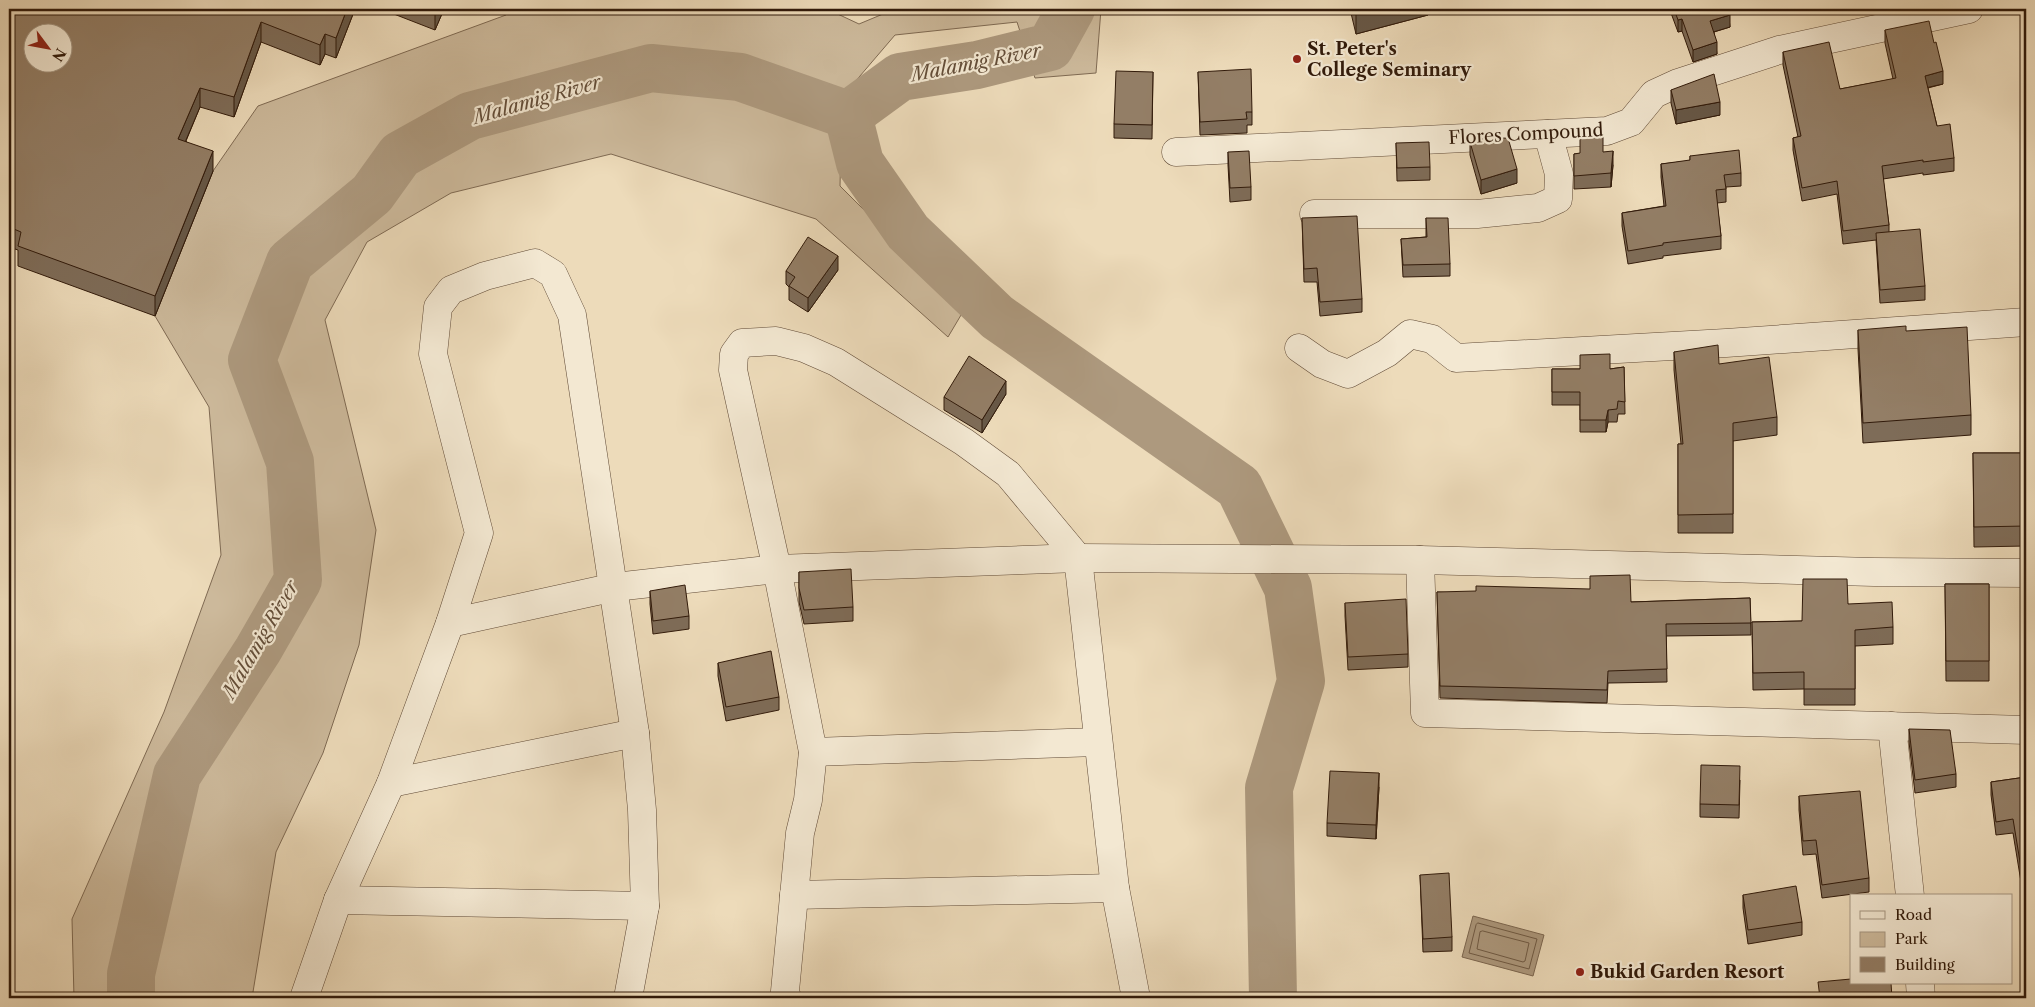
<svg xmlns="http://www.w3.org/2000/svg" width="2035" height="1007" font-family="'Libre Caslon Text',serif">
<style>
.green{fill:#cdba9c;stroke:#7f6a53}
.water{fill:#ad997e;stroke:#7b6650}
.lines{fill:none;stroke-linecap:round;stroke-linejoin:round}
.shore{stroke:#6f5a44;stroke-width:1}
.river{stroke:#ad997e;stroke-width:48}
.minor-casing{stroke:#604a36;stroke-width:29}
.minor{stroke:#f3e8d2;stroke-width:28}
.wall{fill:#7e6c58;stroke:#311a0a}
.shaded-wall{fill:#675847;stroke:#311a0a}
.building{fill:#937e66;stroke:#311a0a;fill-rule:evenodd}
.poi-dot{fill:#8f2418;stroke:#f3e8d2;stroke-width:2}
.labels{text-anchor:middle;stroke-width:4.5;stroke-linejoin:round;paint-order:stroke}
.poi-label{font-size:18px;font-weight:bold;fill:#311a0a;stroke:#f3e8d2;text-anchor:start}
.street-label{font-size:18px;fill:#311a0a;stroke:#f3e8d2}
.water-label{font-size:19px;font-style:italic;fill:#634d38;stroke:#f3e8d2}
</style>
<rect width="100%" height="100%" fill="#eddbba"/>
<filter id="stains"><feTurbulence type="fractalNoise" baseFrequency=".004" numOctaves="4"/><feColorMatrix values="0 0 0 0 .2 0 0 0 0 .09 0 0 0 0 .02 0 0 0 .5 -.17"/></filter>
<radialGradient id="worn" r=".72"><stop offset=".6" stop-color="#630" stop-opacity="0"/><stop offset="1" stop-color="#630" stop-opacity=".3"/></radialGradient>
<polygon class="green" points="510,9 827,9 859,24 895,9 1101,9 1096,73 1035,78 1017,22 895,35 842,97 840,186 964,310 948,337 816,219 611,154 451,193 367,242 325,320 376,530 359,645 323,753 276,852 252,998 74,998 72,919 164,712 221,555 209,407 155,316 213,171 258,106 506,15"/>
<polygon class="water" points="1473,916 1544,935 1533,976 1462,957"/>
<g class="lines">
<g class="shore">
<polygon points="1478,923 1537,939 1529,969 1469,953 1476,925"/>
<polygon points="1483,931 1529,943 1525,961 1523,962 1477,949 1480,932"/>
</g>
<g class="river">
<polyline points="848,115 860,163 908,232 997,317 1239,487 1288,588 1301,681 1269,788 1273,998"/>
<polyline points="848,115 900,77 977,65 1050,47 1071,9"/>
<polyline points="131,998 131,974 177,775 258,650 298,580 290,462 252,360 290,262 372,194 400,155 470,116 651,68 740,77 848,115"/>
</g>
<defs>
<g id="minor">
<polyline points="1176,152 1607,131 1631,122 1654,94 1678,83 1779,50 1969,9"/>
<polyline points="1314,214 1477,214 1538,208 1558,199 1559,174 1548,134"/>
<polyline points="1299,348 1322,364 1348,374 1387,353 1410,334 1432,339 1456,358 1726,343 2026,322"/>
<polyline points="1420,560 1425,713 2026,730"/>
<polyline points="450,623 615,587 777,569 1078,558 1420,560 1874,572 2026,573"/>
<polyline points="1892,726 1910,896"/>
<polyline points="813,752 1097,742"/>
<polyline points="391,783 635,733"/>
<polyline points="794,895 1115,888"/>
<polyline points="338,900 645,906"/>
<polyline points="1920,983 1921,998"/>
<polyline points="304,998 338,900 391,783 450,623 479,533 433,354 438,307 451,290 485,276 535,263 553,274 572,315 635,733 642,810 645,906 628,998"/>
<polyline points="787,998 785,991 800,833 808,800 813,752 777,569 733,370 734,354 742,343 776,341 804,348 836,362 964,442 1008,474 1078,558 1115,888 1136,998"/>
</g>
</defs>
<use href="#minor" class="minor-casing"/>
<use href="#minor" class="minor"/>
</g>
<g class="wall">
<polygon points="9,9 355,9 336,58 325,54 320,65 261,42 234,117 200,107 186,141 213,171 155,316 18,266 18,250 9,247"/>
<polygon points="381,9 444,9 435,30"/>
<polygon points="1350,9 1428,9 1428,15 1356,34"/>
<polygon points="1671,9 1728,9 1730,27 1714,32 1717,54 1693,62 1682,31 1678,32 1671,13"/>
<polygon points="1885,30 1943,84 1928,88 1937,126 1954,158 1954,171 1923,175 1923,173 1883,179 1889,225 1889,232 1925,286 1925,300 1880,303 1876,240 1843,244 1837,194 1802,201 1793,150 1793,138 1798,137 1783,65 1783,52 1840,89 1893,79 1885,43"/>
<polygon points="1153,72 1152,139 1114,138 1114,124"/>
<polygon points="1198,72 1252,112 1252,125 1247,125 1247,133 1200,135"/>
<polygon points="1671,90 1720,115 1676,124 1671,103"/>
<polygon points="1470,142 1517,183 1481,194 1470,155"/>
<polygon points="1396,143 1430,167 1430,180 1397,181"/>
<polygon points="1228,152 1251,187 1251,200 1230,202 1228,165"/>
<polygon points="1603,152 1613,165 1611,187 1574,189 1574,154"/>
<polygon points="1690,156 1741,173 1741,186 1726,187 1726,202 1717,203 1721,236 1721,249 1663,256 1663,258 1628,264 1622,226 1622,213 1664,206 1661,177 1661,164 1690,161"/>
<polygon points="1302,218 1362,299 1362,312 1320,316 1317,282 1304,282"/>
<polygon points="1426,218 1450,264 1450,276 1403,277 1401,239 1426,237"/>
<polygon points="838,270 808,312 789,300 789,287 786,284 786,271"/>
<polygon points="1858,330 1971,415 1971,435 1863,443 1858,349"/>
<polygon points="1674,352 1719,364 1777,417 1777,435 1733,441 1733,533 1678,533 1678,444 1681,444 1674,370"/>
<polygon points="1624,367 1625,414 1618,414 1617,422 1608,422 1606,432 1580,432 1580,405 1552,405 1552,369 1610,369"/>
<polygon points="1006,394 982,433 944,410 944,397"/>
<polygon points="1973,453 2026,453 2026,546 1974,547"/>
<polygon points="799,572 853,607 853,621 804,624 799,602"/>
<polygon points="1945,584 1989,584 1989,681 1946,681"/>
<polygon points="650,591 689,616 689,629 653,634 650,604"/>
<polygon points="1437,592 1631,602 1750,598 1751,635 1666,636 1667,682 1608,683 1607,703 1440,698"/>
<polygon points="1345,603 1408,654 1408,667 1348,670 1345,616"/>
<polygon points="1848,604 1893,627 1893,644 1855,646 1855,705 1804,705 1804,689 1753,690 1752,622 1802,621"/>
<polygon points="718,663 779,697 779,710 726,721 718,676"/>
<polygon points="1909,729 1956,774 1956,787 1915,793 1909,742"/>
<polygon points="2026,777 2026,887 2022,888 2013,833 1996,835 1991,795 1991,782"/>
<polygon points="1740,780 1739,818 1700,817 1700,804"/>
<polygon points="1379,787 1376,839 1327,836 1327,823"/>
<polygon points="1799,796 1869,878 1869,892 1822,898 1816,854 1803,855 1799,810"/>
<polygon points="1420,875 1452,937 1452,951 1423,952"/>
<polygon points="1743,895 1802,922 1802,935 1748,944 1743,908"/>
</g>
<g class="shaded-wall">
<polygon points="347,9 355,9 336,58 336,38"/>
<polygon points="436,9 444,9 435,30 435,10"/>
<polygon points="1356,9 1428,9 1428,15 1356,34"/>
<polygon points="1730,15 1730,27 1710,33 1710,21"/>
<polygon points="1682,19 1682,31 1678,32 1678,20"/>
<polygon points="261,22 261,42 234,117 234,97"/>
<polygon points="325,34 325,54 320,65 320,45"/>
<polygon points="1717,42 1717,54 1693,62 1693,50"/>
<polygon points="1943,71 1943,84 1925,88 1925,76"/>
<polygon points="200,88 200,107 178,159 178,139"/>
<polygon points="1720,102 1720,115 1676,124 1676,110"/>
<polygon points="213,151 213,171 155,316 155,296"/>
<polygon points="1613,151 1613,165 1611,187 1611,173"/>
<polygon points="1517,169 1517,183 1481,194 1481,180"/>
<polygon points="838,256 838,270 808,312 808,298"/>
<polygon points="1006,381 1006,394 982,433 982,420"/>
<polygon points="1608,410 1608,422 1606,432 1606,420"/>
<polygon points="1379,773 1379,787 1376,839 1376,825"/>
</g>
<g class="building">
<path d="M9,9H347L336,38L325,34L320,45L261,22L234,97L200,88L178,139L213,151L155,296L18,246L21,232L9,227ZM32,32H62V62H32Z"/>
<polygon points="1674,9 1728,9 1730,15 1710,21 1717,42 1693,50 1682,19 1678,20"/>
<polygon points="1929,21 1934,43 1936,42 1943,71 1925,76 1937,126 1950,124 1954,158 1923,162 1923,160 1882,166 1889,225 1843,231 1837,181 1802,188 1793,138 1801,136 1783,52 1829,42 1840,89 1896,78 1885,30"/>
<polygon points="1251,69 1252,112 1246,112 1247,119 1200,122 1198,72"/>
<polygon points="1116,71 1153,72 1152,125 1114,124"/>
<polygon points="1714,74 1720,102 1676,110 1671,90"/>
<polygon points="1603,133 1603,152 1613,151 1611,173 1574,176 1574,154 1580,153 1580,134"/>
<polygon points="1508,138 1517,169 1481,180 1470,142 1477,139"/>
<polygon points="1429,142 1430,167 1397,168 1396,143"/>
<polygon points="1739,150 1741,173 1724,175 1726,189 1716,190 1721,236 1663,243 1663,245 1628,251 1622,213 1666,206 1661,164 1690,160 1690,156"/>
<polygon points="1249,151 1251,187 1230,188 1228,152"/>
<polygon points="1357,216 1362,299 1320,302 1317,268 1304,269 1302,218"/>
<polygon points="1426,218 1448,218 1450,264 1403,265 1401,239 1427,237"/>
<polygon points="1920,229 1925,286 1880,290 1876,233"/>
<polygon points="808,237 838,256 808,298 789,286 795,277 786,271"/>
<polygon points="1906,326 1906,331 1967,327 1971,415 1863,423 1858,330"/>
<polygon points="1718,345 1719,364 1769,357 1777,417 1733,423 1733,514 1678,515 1678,444 1683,444 1674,352"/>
<polygon points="1610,354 1610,369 1624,367 1625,402 1618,401 1617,409 1608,410 1606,420 1580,420 1580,392 1552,392 1552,369 1580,369 1580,355"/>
<polygon points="969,356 1006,381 982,420 944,397"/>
<polygon points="1973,453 2026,453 2026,526 1974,527"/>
<polygon points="851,569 853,607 804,610 799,588 799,572"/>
<polygon points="1630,575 1631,602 1750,598 1751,623 1666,624 1667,669 1608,671 1607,690 1440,686 1437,592 1476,591 1476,586 1590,589 1590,576"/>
<polygon points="1803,579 1847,579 1848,604 1892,602 1893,627 1855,630 1855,689 1804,689 1804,672 1753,673 1752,622 1802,621"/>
<polygon points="1945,584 1989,584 1989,661 1946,661"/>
<polygon points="685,585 689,616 653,621 650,591"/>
<polygon points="1406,599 1408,654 1348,657 1345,603"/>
<polygon points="771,651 779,697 726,707 718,663"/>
<polygon points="1909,729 1950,730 1956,774 1915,780"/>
<polygon points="1701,765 1740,766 1739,805 1700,804"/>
<polygon points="1330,771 1379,773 1376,825 1327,823"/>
<polygon points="2026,777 2026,874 2022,874 2013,819 1996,822 1991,782"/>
<polygon points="1860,791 1869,878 1822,885 1816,840 1803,841 1799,796"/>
<polygon points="1449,873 1452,937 1423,939 1420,875"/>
<polygon points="1796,886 1802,922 1748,930 1743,895"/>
<polygon points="1851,979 1851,983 1891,983 1892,998 1820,998 1818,982"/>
</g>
<g class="poi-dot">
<circle cx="1297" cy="59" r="5"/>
<circle cx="1580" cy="972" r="5"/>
</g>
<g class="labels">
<g class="poi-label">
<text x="1307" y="55">St. Peter's<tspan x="1307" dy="21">College Seminary</tspan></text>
<text x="1590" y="978">Bukid Garden Resort</text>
</g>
<g class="street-label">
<text transform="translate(1526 134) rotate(-3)" y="6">Flores Compound</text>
</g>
<g class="water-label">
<text transform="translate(976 62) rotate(-11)" y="7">Malamig River</text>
<text transform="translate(537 99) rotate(-16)" y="7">Malamig River</text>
<text transform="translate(260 639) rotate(-60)" y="7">Malamig River</text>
</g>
</g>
<rect width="2035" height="1007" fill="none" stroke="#eddbba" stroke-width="30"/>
<rect x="10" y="10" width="2015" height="987" fill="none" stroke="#311a0a" stroke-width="2.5"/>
<rect x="15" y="15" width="2005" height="977" fill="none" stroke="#311a0a"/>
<rect x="1850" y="894" width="162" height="90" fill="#f3e8d2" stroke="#a59682"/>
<rect x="1860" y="911" width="25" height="8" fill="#f3e8d2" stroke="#a59682"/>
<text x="1895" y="920" font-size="15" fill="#311a0a">Road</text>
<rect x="1860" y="932" width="25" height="15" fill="#cdba9c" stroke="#a59682"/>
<text x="1895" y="944" font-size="15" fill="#311a0a">Park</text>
<rect x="1860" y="957" width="25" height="15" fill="#937e66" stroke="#a59682"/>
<text x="1895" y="970" font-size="15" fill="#311a0a">Building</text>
<g transform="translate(48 48) rotate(122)"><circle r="24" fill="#f3e8d2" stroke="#a59682"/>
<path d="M0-4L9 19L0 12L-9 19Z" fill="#8f2418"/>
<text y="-8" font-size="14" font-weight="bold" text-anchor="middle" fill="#311a0a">N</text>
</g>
<rect width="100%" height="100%" filter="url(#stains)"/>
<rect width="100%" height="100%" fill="url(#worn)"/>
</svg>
